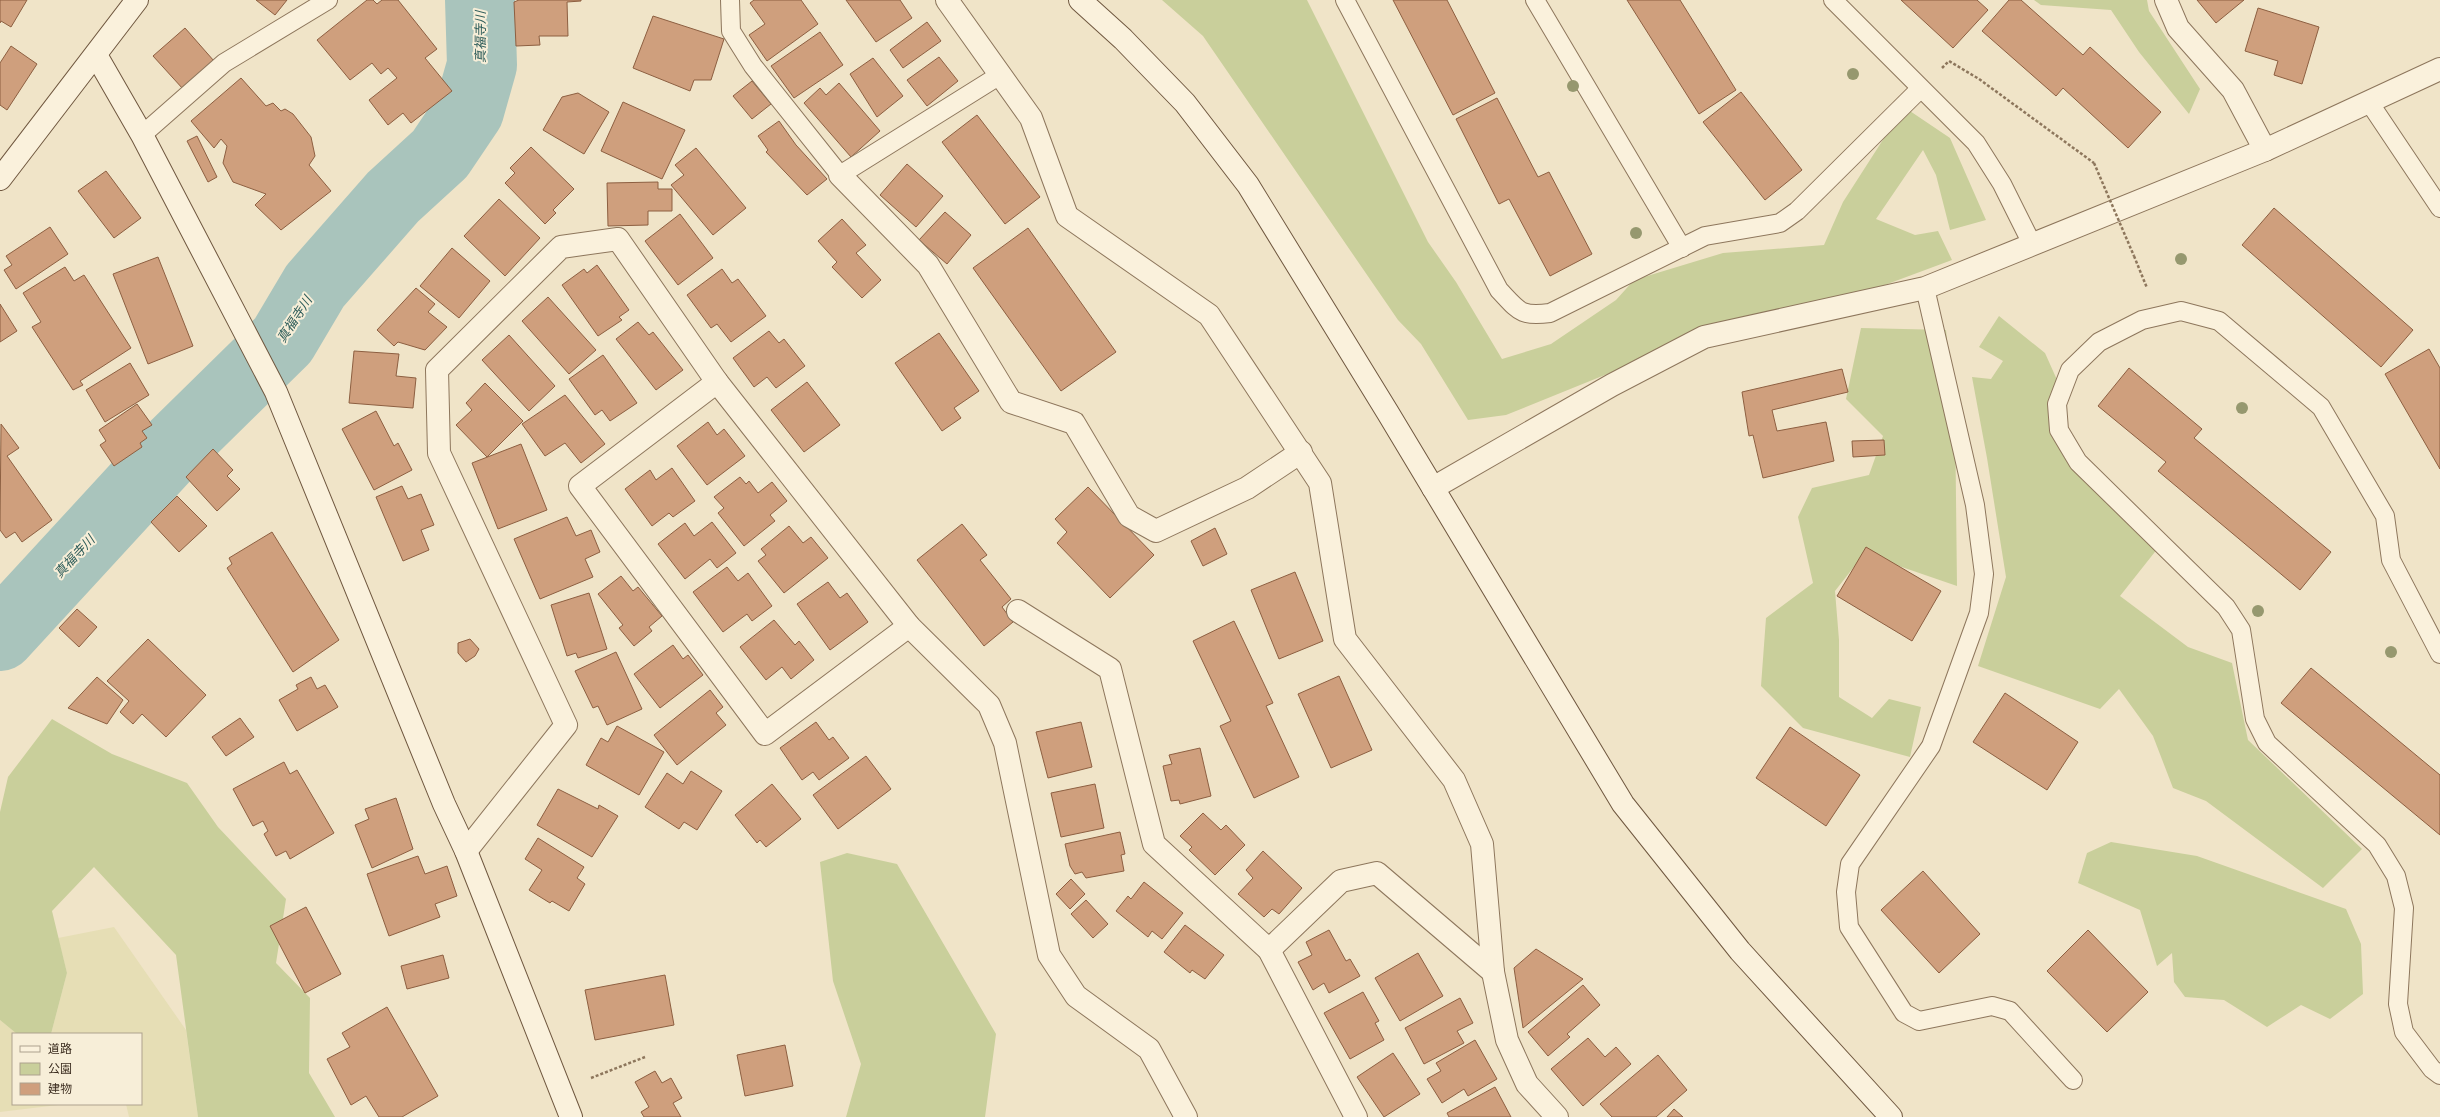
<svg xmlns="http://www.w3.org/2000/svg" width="2440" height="1117" font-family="'Source Serif 4','Noto Sans JP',serif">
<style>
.farmland{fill:#e6deb5}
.green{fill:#c9cf9b}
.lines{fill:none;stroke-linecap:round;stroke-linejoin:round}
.river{stroke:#a9c4bc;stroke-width:70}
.building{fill:#cf9f7d;stroke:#8d5f41}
.lane-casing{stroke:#8d765c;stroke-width:20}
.street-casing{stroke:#8d765c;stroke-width:24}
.secondary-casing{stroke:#6f573f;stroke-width:24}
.path{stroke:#8d765c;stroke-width:2.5;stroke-dasharray:3 2;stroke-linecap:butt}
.lane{stroke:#faf1dc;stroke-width:18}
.street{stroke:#faf1dc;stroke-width:22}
.secondary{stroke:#faf1dc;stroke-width:22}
.path-bridge{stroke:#8d765c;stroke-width:2.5;stroke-dasharray:3 2;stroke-linecap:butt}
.tree{fill:#96986f}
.labels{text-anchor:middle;stroke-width:4;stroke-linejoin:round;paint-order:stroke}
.water-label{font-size:13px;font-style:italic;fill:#2f5d5a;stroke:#f7eed8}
</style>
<rect width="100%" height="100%" fill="#f0e4c8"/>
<g class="farmland">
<polygon points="114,927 186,1030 198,1117 129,1117 126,1104 141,1104 141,1034 51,1034 67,973 58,938"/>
<polygon points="0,1020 17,1034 13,1034 13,1104 66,1104 0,1112"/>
</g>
<g class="green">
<polygon points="1162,0 1307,0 1428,242 1456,282 1502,359 1551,344 1616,300 1634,280 1723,253 1824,245 1843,202 1904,107 1950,138 1986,220 1950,230 1936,175 1923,150 1876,219 1915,235 1938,231 1952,260 1874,289 1664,351 1506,415 1468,420 1421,344 1398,320 1203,36"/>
<polygon points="2034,0 2147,0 2149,11 2200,89 2189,114 2139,52 2111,10 2041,5"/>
<polygon points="1999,316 2045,353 2062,391 2062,435 2158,548 2120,596 2188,647 2232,663 2248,740 2362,849 2323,888 2206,801 2173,788 2153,736 2119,689 2100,709 1978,666 2006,577 1987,458 1972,377 1991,379 2003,361 1979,347"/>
<polygon points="1861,328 1946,330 1955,411 1957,586 1864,554 1835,591 1839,640 1839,697 1872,718 1889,699 1921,707 1910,757 1803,728 1761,686 1766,618 1813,583 1798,517 1812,488 1869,475 1883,436 1846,399"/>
<polygon points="52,719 112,754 187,783 218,827 286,899 276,963 310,998 309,1073 335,1117 198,1117 176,955 94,867 52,911 67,973 51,1034 17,1034 0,1020 0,812 8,777"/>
<polygon points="2111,842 2197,856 2346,909 2361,944 2363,994 2330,1019 2301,1005 2267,1027 2224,1000 2185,997 2174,982 2172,953 2157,966 2140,910 2078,883 2087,853"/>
<polygon points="847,853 897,864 996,1034 985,1117 846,1117 861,1064 833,981 820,862"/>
</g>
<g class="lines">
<polyline class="river" points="0,636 173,448 283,340 315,286 393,197 440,154 469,111 482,65 480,0"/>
</g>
<g class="building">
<polygon points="0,0 27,0 11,27 1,21 0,23"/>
<polygon points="256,0 287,0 275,15"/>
<polygon points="367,0 373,0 377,4 382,0 398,0 437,49 425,58 452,91 411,123 403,113 388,125 369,100 397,78 388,68 381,74 372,63 350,80 317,40"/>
<polygon points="519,0 581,0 581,1 567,2 568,36 539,36 540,45 516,46 514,2"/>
<polygon points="754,0 801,0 818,24 767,61 749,35 765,24 750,3"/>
<polygon points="846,0 900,0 912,18 876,42"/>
<polygon points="1393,0 1447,0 1495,93 1453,115"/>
<polygon points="1627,0 1680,0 1736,90 1699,114"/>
<polygon points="1901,0 1977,0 1988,10 1953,48"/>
<polygon points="2009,0 2021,0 2083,55 2090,47 2161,112 2128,148 2063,88 2056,96 1982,31"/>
<polygon points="2197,0 2244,0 2216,23"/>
<polygon points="2258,8 2319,27 2302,84 2274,75 2278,61 2245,51"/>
<polygon points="653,16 724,39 711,80 694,80 690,91 633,68"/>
<polygon points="927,22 941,41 903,68 890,50"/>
<polygon points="185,28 214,61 183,89 153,56"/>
<polygon points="820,32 843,65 794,98 771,66"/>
<polygon points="11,46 37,64 7,110 0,105 0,63"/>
<polygon points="939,57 958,81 927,106 907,80"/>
<polygon points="873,58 903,96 877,117 850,74"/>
<polygon points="241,78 266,106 273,103 281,111 285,109 293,114 311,137 315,156 309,165 331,191 281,230 255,205 266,194 233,182 223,163 227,146 221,139 214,148 191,121"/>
<polygon points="752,81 771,104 752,119 733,96"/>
<polygon points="839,83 880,131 851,157 804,103 820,88 826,95"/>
<polygon points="1741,92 1802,170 1765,200 1703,122"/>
<polygon points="578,93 609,112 584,154 543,130 562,97"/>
<polygon points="1497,98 1538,177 1549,172 1592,254 1550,276 1509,199 1499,204 1456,119"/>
<polygon points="623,102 685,130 662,179 601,151"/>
<polygon points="977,115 1040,197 1005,224 942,142"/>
<polygon points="779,121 796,145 827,179 807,195 766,152 768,150 758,136"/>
<polygon points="197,136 217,177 208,182 187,141"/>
<polygon points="531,147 574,189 553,210 556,213 545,224 505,183 515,173 510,168"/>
<polygon points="696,148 746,208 713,235 671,185 684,175 675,165"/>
<polygon points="907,164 943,196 916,227 880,195"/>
<polygon points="106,171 141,218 114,238 78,191"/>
<polygon points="658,182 658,189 672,189 672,211 648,211 648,225 608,226 607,183"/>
<polygon points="499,199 540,238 505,276 464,236"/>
<polygon points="2274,208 2413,330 2381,367 2242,245"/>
<polygon points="945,212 971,235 947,264 919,240"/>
<polygon points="680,214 713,258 678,285 645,241"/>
<polygon points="842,219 866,245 856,253 881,280 862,298 832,267 837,262 818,241"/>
<polygon points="50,227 68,254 16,289 4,270 12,265 6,256"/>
<polygon points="1028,228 1116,352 1061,391 973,268"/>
<polygon points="452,248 490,281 459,318 420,286"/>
<polygon points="158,257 193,346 148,364 113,274"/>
<polygon points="597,265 629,310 619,317 622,320 598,336 562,285 584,269 587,273"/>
<polygon points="65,267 74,281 84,275 131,348 80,381 83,385 73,390 32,327 41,322 23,293"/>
<polygon points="722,269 732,283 738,279 766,316 731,342 717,324 711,328 687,295"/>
<polygon points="416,288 435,304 428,312 447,327 425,350 398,342 394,346 377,330"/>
<polygon points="548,297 596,350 569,374 522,321"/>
<polygon points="0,304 17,331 0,342"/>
<polygon points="638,322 649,335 653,332 683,370 656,390 616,339"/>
<polygon points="769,331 779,343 784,339 805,366 776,388 767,377 754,387 733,358"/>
<polygon points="939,333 979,391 954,408 961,418 942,431 895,363"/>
<polygon points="509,335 555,386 529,411 482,360"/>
<polygon points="2429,349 2440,368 2440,469 2385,374"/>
<polygon points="354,351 399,354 396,376 416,378 413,408 349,403"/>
<polygon points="603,355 637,403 610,421 602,410 595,415 569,379"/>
<polygon points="130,363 149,395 105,422 86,390"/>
<polygon points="2129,368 2202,429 2194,438 2331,552 2300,590 2158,471 2166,462 2098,406"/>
<polygon points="1842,369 1848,392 1772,410 1777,431 1826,422 1834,461 1763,478 1753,435 1749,436 1742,392"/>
<polygon points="807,382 840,425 804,452 771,410"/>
<polygon points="485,383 523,421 487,457 456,425 472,410 466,403"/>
<polygon points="565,395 605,444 581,463 565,443 545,456 522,424"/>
<polygon points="137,404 152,425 142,431 147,438 140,443 142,447 114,466 100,445 106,441 99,430"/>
<polygon points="376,411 394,446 398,443 412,470 374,490 342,429"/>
<polygon points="708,422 717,435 724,429 745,456 707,485 677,446"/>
<polygon points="1,424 19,448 7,456 52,520 22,542 15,532 6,538 0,530"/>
<polygon points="1884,440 1885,455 1853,457 1852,441"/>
<polygon points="521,444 547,510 498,529 472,463"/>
<polygon points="213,449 233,470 227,476 240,489 217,511 186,477"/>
<polygon points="672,468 695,501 673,517 669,513 652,526 625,489 650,470 656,480"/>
<polygon points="740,477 746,484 749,481 758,493 772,482 787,501 770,515 775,521 744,546 718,513 724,508 714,497"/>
<polygon points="402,486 408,499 421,494 434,525 421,530 429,550 403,561 376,497"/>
<polygon points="1088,487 1154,555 1110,598 1057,543 1067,532 1055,519"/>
<polygon points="177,496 207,526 179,552 151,522"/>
<polygon points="567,517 576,536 591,530 600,552 585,559 593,577 540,599 514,539"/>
<polygon points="712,522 736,553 717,568 710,559 685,579 658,544 685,523 694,536"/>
<polygon points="962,524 987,555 980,560 1011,599 1002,607 1013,622 984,646 917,560"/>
<polygon points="789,526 803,543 811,537 828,558 784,593 758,561 766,555 761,549"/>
<polygon points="1215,528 1227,554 1203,566 1191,541"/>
<polygon points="272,532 339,640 293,672 227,568 232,564 229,558"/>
<polygon points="1866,547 1941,591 1912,641 1837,596"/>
<polygon points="727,567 738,581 748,573 772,606 752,621 747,614 723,632 693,592"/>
<polygon points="1295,572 1323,641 1279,659 1251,590"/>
<polygon points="621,576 633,591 638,587 662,616 649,627 652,631 634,646 619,628 623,625 598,594"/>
<polygon points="828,582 840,598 847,593 868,622 830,650 797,604"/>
<polygon points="589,593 607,649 578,658 576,653 567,656 551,605"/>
<polygon points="77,609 97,627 79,647 59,628"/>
<polygon points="774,620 795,645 799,641 814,660 791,679 782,667 766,680 740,647"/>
<polygon points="1234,621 1273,703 1266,706 1299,777 1254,798 1220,726 1231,721 1193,641"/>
<polygon points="148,639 206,695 166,737 142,714 133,724 120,712 129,701 107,681"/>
<polygon points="470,639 479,649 475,656 466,662 458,653 458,643"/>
<polygon points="673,645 683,659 688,655 703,675 660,708 634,674"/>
<polygon points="616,652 642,709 607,725 598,706 593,708 575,671"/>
<polygon points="2311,668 2440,775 2440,835 2281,703"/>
<polygon points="1339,676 1372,750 1331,768 1298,694"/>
<polygon points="97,677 123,700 107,724 68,708"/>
<polygon points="311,677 317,689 325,685 338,707 297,731 279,700 298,689 296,685"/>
<polygon points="710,690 723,707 716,713 726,725 677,765 654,735"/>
<polygon points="2005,693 2078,742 2047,790 1973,742"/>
<polygon points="240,718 254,737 226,756 212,737"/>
<polygon points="816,722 829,740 833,737 849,758 819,780 813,772 802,780 780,748"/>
<polygon points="1081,722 1092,767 1048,778 1036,732"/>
<polygon points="617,726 664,752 639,795 586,765 601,738 608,742"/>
<polygon points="1790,727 1860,775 1826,826 1756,778"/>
<polygon points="1200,748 1211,796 1180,804 1179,800 1171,801 1163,766 1172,764 1169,755"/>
<polygon points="866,756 891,789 838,829 813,795"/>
<polygon points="284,762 290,774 297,770 334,833 290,859 286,851 276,856 264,834 268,831 263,821 253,826 233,789"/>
<polygon points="691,771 722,791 697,830 684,822 679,829 645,807 667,773 683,784"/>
<polygon points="772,784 801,819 766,847 760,840 757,843 735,815"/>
<polygon points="1095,784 1104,828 1061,837 1051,793"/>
<polygon points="558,789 598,809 599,805 618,816 592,857 537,825"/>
<polygon points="396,798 413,849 372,868 355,825 369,819 365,809"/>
<polygon points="1203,813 1221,830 1226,825 1245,845 1215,875 1189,850 1192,847 1180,836"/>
<polygon points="1120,832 1125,854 1121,855 1124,871 1086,878 1082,872 1075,874 1070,866 1065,844"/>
<polygon points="538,838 584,867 577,878 585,884 569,911 552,901 550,903 529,890 542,870 525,859"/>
<polygon points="1263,851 1302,888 1279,914 1272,909 1264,917 1238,894 1253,878 1246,870"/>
<polygon points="418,856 425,874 447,866 457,896 435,904 440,917 389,936 367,874"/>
<polygon points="1923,871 1980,934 1939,973 1881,910"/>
<polygon points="1071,879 1085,894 1070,909 1056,894"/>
<polygon points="1144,882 1183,913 1162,939 1152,931 1148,937 1116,911 1128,896 1131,899"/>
<polygon points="1086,900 1108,924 1093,938 1071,914"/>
<polygon points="306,907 341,974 305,993 270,926"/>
<polygon points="1185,925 1224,955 1205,979 1192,970 1190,973 1164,952"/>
<polygon points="1329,930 1346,961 1350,959 1360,976 1329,993 1324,983 1313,990 1298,962 1312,955 1306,942"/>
<polygon points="2088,930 2148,992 2107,1032 2047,971"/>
<polygon points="1536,949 1583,979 1523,1028 1514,968"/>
<polygon points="1418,953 1443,996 1400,1021 1375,978"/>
<polygon points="443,955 449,978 407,989 401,966"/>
<polygon points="665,975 674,1025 595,1040 585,990"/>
<polygon points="1583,985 1600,1005 1567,1034 1570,1037 1548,1056 1528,1032"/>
<polygon points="1363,992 1379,1021 1375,1023 1384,1040 1350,1059 1324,1013"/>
<polygon points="1460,998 1473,1023 1457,1031 1464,1043 1424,1064 1405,1028"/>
<polygon points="387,1007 438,1096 402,1117 379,1117 366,1096 351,1105 327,1059 350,1047 342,1033"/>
<polygon points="1588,1038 1605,1057 1616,1047 1631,1064 1583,1106 1551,1069"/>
<polygon points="1475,1040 1497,1079 1468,1096 1464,1089 1442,1103 1427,1079 1441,1071 1436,1063"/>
<polygon points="785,1045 793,1086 745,1096 737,1055"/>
<polygon points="1393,1053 1420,1094 1384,1117 1357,1077"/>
<polygon points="1658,1055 1687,1090 1656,1117 1612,1117 1600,1104"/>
<polygon points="655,1071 662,1083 671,1078 682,1098 673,1103 681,1117 644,1117 641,1112 649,1107 635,1082"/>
<polygon points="1495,1087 1511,1117 1449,1117 1447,1113"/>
<polygon points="1674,1109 1683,1117 1667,1117"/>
</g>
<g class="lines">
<defs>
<g id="lane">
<polyline points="730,0 731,31 753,66 840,175 1000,75"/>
<path d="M1345,0L1499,290C1519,311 1520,317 1550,313L1705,236L1780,223L1797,211L1920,89"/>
<polyline points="1535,0 1682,248"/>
<polyline points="1833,0 1976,143 2002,184 2032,244"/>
<polyline points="2369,102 2440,208"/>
<polyline points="142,135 224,63 328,0"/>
<polyline points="1925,288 1975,505 1984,574 1979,613 1931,746 1850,864 1846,892 1849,927 1904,1013 1919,1021 1992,1006 2010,1011 2073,1080"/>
<polyline points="2440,654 2391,560 2385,516 2321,407 2219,321 2181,311 2142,320 2099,342 2070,370 2057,404 2059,430 2078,462 2226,607 2241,630 2255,719 2267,743 2377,845 2396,876 2404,908 2398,1004 2404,1032 2432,1069 2440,1075"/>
</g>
<g id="street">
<polyline points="947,0 1031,118 1067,216 1209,315 1320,483 1345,639 1454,780 1482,844 1493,972 1507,1040 1527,1084 1557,1117"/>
<polyline points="2166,0 2178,28 2233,90 2265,150"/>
<polyline points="840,175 928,265 1011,402 1074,423 1129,516 1156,531 1247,488 1301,452"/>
<polyline points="717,382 580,486 765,734 909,626"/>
<polyline points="1433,488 1612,385 1704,337 1925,288 2265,150 2440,69"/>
<polyline points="1018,611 1110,669 1154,844 1269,950 1356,1117"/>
<polyline points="466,851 566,725 439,453 437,370 561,247 618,239 717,382 909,626 989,705 1005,743 1049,955 1076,996 1149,1049 1186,1117"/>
<polyline points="1269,950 1341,881 1377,873 1493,972"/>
</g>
<g id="secondary">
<polyline points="1080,0 1123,39 1185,103 1248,185 1388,413 1623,804 1740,951 1891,1117"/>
<polyline points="96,55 142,135 276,392 444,804 466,851 571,1117"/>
<polyline points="0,179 137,0"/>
</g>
</defs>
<use href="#lane" class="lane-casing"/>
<use href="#street" class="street-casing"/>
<use href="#secondary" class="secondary-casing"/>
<g class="path">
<polyline points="1942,68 1949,61 1979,79 2094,163"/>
<polyline points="2134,256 2147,288"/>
<polyline points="591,1078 645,1057"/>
</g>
<use href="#lane" class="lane"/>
<use href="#street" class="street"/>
<use href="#secondary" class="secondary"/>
<polyline class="path-bridge" points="2094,163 2134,256"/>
</g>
<g class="tree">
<circle cx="1853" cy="74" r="6"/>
<circle cx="1573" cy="86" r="6"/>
<circle cx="1636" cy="233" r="6"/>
<circle cx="2181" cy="259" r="6"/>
<circle cx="2242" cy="408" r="6"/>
<circle cx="2258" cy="611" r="6"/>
<circle cx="2391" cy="652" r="6"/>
</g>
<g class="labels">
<g class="water-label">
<text transform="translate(480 37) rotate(-90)" y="5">真福寺川</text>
<text transform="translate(294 319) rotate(-57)" y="5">真福寺川</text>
<text transform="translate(74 556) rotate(-47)" y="5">真福寺川</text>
</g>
</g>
<rect x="12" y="1033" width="130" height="72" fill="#f7eed8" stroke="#ada18e"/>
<rect x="20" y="1046" width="20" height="6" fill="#faf1dc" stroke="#ada18e"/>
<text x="48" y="1053" font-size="12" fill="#3d2e20">道路</text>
<rect x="20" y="1063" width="20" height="12" fill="#c9cf9b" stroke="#ada18e"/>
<text x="48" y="1073" font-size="12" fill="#3d2e20">公園</text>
<rect x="20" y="1083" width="20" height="12" fill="#cf9f7d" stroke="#ada18e"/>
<text x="48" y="1093" font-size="12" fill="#3d2e20">建物</text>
</svg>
